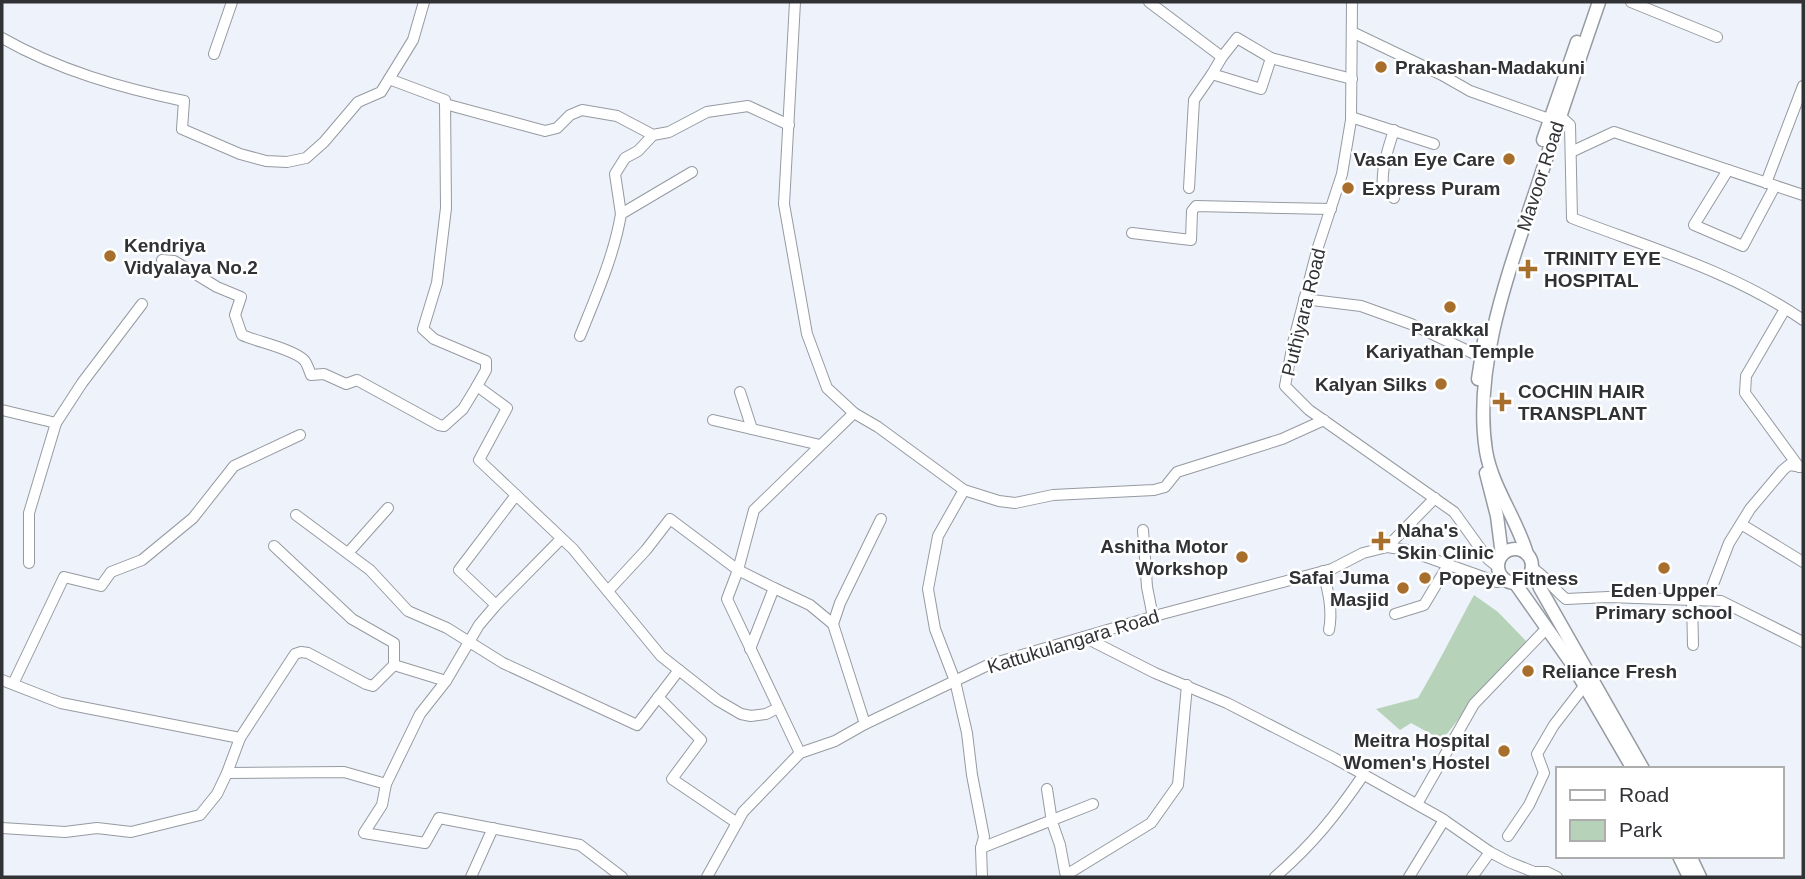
<svg xmlns="http://www.w3.org/2000/svg" width="1805" height="879" font-family="Arial,sans-serif">
<style>
.green{fill:#b6d2b9}
.lines{fill:none;stroke-linecap:round;stroke-linejoin:round}
.minor-casing{stroke:#969aa1;stroke-width:12}
.major-casing{stroke:#969aa1;stroke-width:15}
.minor{stroke:#fff;stroke-width:10}
.major{stroke:#fff;stroke-width:12}
.poi-dot{fill:#a76e2c;stroke:#fff;stroke-width:2.5}
.labels{text-anchor:middle;stroke-width:5;stroke-linejoin:round;paint-order:stroke}
.poi-label{font-size:19px;font-weight:bold;fill:#313235;stroke:#fff;text-anchor:start}
.street-label{font-size:19px;fill:#313235;stroke:#fff}
</style>
<rect width="100%" height="100%" fill="#eef2fa"/>
<path class="green" d="M1474,595L1498,612L1530,645L1469,706L1442,740L1411,723L1400,730L1376,709L1418,698C1438,664 1455,630 1474,595Z"/>
<g class="lines">
<defs>
<g id="minor">
<polyline points="795,2 784,204 807,334 827,388 854,413 878,427 964,490 999,501 1015,503 1053,495 1154,490 1165,487 1177,472 1282,439 1324,420"/>
<polyline points="1149,2 1222,57 1237,38 1271,58 1352,79"/>
<polyline points="1352,2 1351,120 1342,174 1318,247 1293,343 1285,386 1309,410 1454,512 1488,559 1498,567"/>
<polyline points="1631,2 1717,37"/>
<path d="M1352,32L1442,75L1470,91L1549,119L1559,115L1570,125L1572,218C1650,248 1734,272 1803,320"/>
<path d="M2,38C58,70 121,88 184,101L182,129L240,154L266,161L287,162L306,158L324,142L358,102L381,92L413,40L424,2"/>
<polyline points="214,54 232,2"/>
<polyline points="1222,57 1212,74 1261,89 1271,58"/>
<polyline points="389,79 445,100 446,208 437,283 423,329 434,339 486,361 486,370 477,386 507,408 479,460 516,495"/>
<polyline points="445,104 545,131 557,128 570,115 582,110 617,116 653,135 669,132 707,112 748,106 789,125"/>
<polyline points="1351,117 1434,144"/>
<path d="M1394,130C1388,149 1381,168 1383,188L1394,198"/>
<polyline points="1571,152 1614,132 1803,195"/>
<polyline points="1728,170 1694,225 1743,246 1775,186"/>
<polyline points="1766,183 1803,86"/>
<polyline points="1189,188 1194,100 1212,74"/>
<polyline points="621,214 615,174 625,158 638,151 653,135"/>
<polyline points="1132,233 1191,240 1192,211 1196,206 1331,209"/>
<path d="M162,260L174,261L217,287L241,297L235,315L242,335C258,342 293,349 304,360C307,363 309,370 311,375L324,374L346,384L357,380L439,425L444,426L463,409L477,386"/>
<polyline points="1304,299 1361,306 1411,324 1481,357"/>
<polyline points="1785,309 1746,376 1745,393 1799,467"/>
<path d="M580,336C596,296 614,256 621,214L692,172"/>
<polyline points="740,392 752,429"/>
<polyline points="2,410 56,423"/>
<polyline points="713,420 820,445"/>
<polyline points="964,490 938,536 928,589 935,629 955,681 967,733 972,775 984,837 981,848 982,877"/>
<polyline points="296,515 370,570 408,611 447,628 503,663 637,725 679,670"/>
<polyline points="1741,524 1803,562"/>
<polyline points="1143,530 1147,587 1153,617"/>
<polyline points="274,546 352,619 394,643 394,665 446,681"/>
<polyline points="1387,547 1435,498"/>
<polyline points="348,553 388,508"/>
<polyline points="29,563 29,513 56,423 82,383 142,304"/>
<path d="M1532,568C1547,577 1553,589 1566,599L1608,597L1721,601L1803,642"/>
<path d="M1323,571C1328,591 1333,610 1329,630"/>
<polyline points="774,588 810,605 833,624"/>
<polyline points="608,591 646,550 670,519 738,570 774,588 750,649"/>
<polyline points="1692,600 1693,645"/>
<polyline points="1707,600 1729,543 1750,509 1783,470 1789,465 1803,467"/>
<polyline points="496,605 459,570 516,495 573,549 661,656 717,700 741,714 751,716 766,714 778,708"/>
<polyline points="1395,614 1424,605 1448,565"/>
<polyline points="1084,637 1155,673 1227,703 1334,758 1441,818 1490,852 1509,862 1534,872 1547,872 1557,877"/>
<polyline points="2,680 61,703 240,738"/>
<polyline points="13,684 64,577 101,586 111,572 142,560 193,518 234,466 300,435"/>
<polyline points="658,697 701,740 672,779 737,823"/>
<polyline points="865,724 833,624 840,603 881,519"/>
<polyline points="800,753 727,599 738,570 754,510 854,413"/>
<polyline points="227,773 240,738 295,654 301,652 308,653 366,684 373,686 394,665"/>
<polyline points="386,784 420,714 446,681 479,625 496,605 561,539"/>
<polyline points="1047,789 1052,822 1060,845 1066,877"/>
<polyline points="1417,804 1474,704 1547,628"/>
<polyline points="2,828 65,832 97,828 131,832 200,815 217,794 227,773 344,772 386,784 382,805 364,833 425,843 439,818 580,845 622,877"/>
<polyline points="1508,836 1529,805 1544,773 1537,754 1554,725 1585,685"/>
<polyline points="981,848 1093,804"/>
<polyline points="1066,875 1151,823 1178,785 1187,685"/>
<polyline points="471,877 493,828"/>
<polyline points="707,877 743,812 800,753 835,741 865,724 988,665 1162,614 1332,569 1363,553 1387,547 1407,550 1497,582 1506,581"/>
<path d="M1275,877C1313,844 1336,815 1364,774"/>
<polyline points="1409,877 1444,820"/>
<polyline points="1472,877 1490,852"/>
</g>
<g id="major">
<polyline points="1543,140 1577,42"/>
<polyline points="1478,379 1485,335"/>
<polyline points="1486,473 1497,516 1502,555"/>
<circle cx="1515" cy="566" r="17"/>
<path d="M1527,554C1517,519 1492,487 1486,451C1472,362 1513,261 1540,178C1559,119 1579,60 1599,2"/>
<polyline points="1532,568 1540,588 1643,769"/>
<polyline points="1515,583 1572,664 1633,769"/>
<polyline points="1679,856 1689,877"/>
<polyline points="1690,856 1700,877"/>
</g>
</defs>
<use href="#minor" class="minor-casing"/>
<use href="#major" class="major-casing"/>
<use href="#minor" class="minor"/>
<use href="#major" class="major"/>
</g>
<g class="poi-dot">
<circle cx="1381" cy="67" r="7"/>
<circle cx="1509" cy="159" r="7"/>
<circle cx="1348" cy="188" r="7"/>
<circle cx="110" cy="256" r="7"/>
<path d="M1524.5 258.5h7v7h7v7h-7v7h-7v-7h-7v-7h7z"/>
<circle cx="1450" cy="307" r="7"/>
<circle cx="1441" cy="384" r="7"/>
<path d="M1498.5 391.5h7v7h7v7h-7v7h-7v-7h-7v-7h7z"/>
<path d="M1377.5 530.5h7v7h7v7h-7v7h-7v-7h-7v-7h7z"/>
<circle cx="1242" cy="557" r="7"/>
<circle cx="1664" cy="568" r="7"/>
<circle cx="1425" cy="578" r="7"/>
<circle cx="1403" cy="588" r="7"/>
<circle cx="1528" cy="671" r="7"/>
<circle cx="1504" cy="751" r="7"/>
</g>
<g class="labels">
<g class="poi-label">
<text x="1395" y="74">Prakashan-Madakuni</text>
<text x="1495" y="166" text-anchor="end">Vasan Eye Care</text>
<text x="1362" y="195">Express Puram</text>
<text x="124" y="252">Kendriya<tspan x="124" dy="22">Vidyalaya No.2</tspan></text>
<text x="1544" y="265">TRINITY EYE<tspan x="1544" dy="22">HOSPITAL</tspan></text>
<text x="1450" y="336" text-anchor="middle">Parakkal<tspan x="1450" dy="22">Kariyathan Temple</tspan></text>
<text x="1427" y="391" text-anchor="end">Kalyan Silks</text>
<text x="1518" y="398">COCHIN HAIR<tspan x="1518" dy="22">TRANSPLANT</tspan></text>
<text x="1397" y="537">Naha's<tspan x="1397" dy="22">Skin Clinic</tspan></text>
<text x="1228" y="553" text-anchor="end">Ashitha Motor<tspan x="1228" dy="22">Workshop</tspan></text>
<text x="1389" y="584" text-anchor="end">Safai Juma<tspan x="1389" dy="22">Masjid</tspan></text>
<text x="1439" y="585">Popeye Fitness</text>
<text x="1664" y="597" text-anchor="middle">Eden Upper<tspan x="1664" dy="22">Primary school</tspan></text>
<text x="1542" y="678">Reliance Fresh</text>
<text x="1490" y="747" text-anchor="end">Meitra Hospital<tspan x="1490" dy="22">Women's Hostel</tspan></text>
</g>
<g class="street-label">
<text transform="translate(1540 176) rotate(-72)" y="7">Mavoor Road</text>
<text transform="translate(1303 312) rotate(-76)" y="7">Puthiyara Road</text>
<text transform="translate(1073 641) rotate(-17)" y="7">Kattukulangara Road</text>
</g>
</g>
<rect width="1805" height="879" fill="none" stroke="#313235" stroke-width="7"/>
<rect x="1556" y="767" width="228" height="91" fill="#ffffff" stroke="#adadae" stroke-width="2"/>
<rect x="1570" y="790" width="35" height="10" fill="#ffffff" stroke="#adadae" stroke-width="2"/>
<text x="1619" y="802" font-size="21" fill="#313235">Road</text>
<rect x="1570" y="820" width="35" height="21" fill="#b6d2b9" stroke="#adadae" stroke-width="2"/>
<text x="1619" y="837" font-size="21" fill="#313235">Park</text>
</svg>
